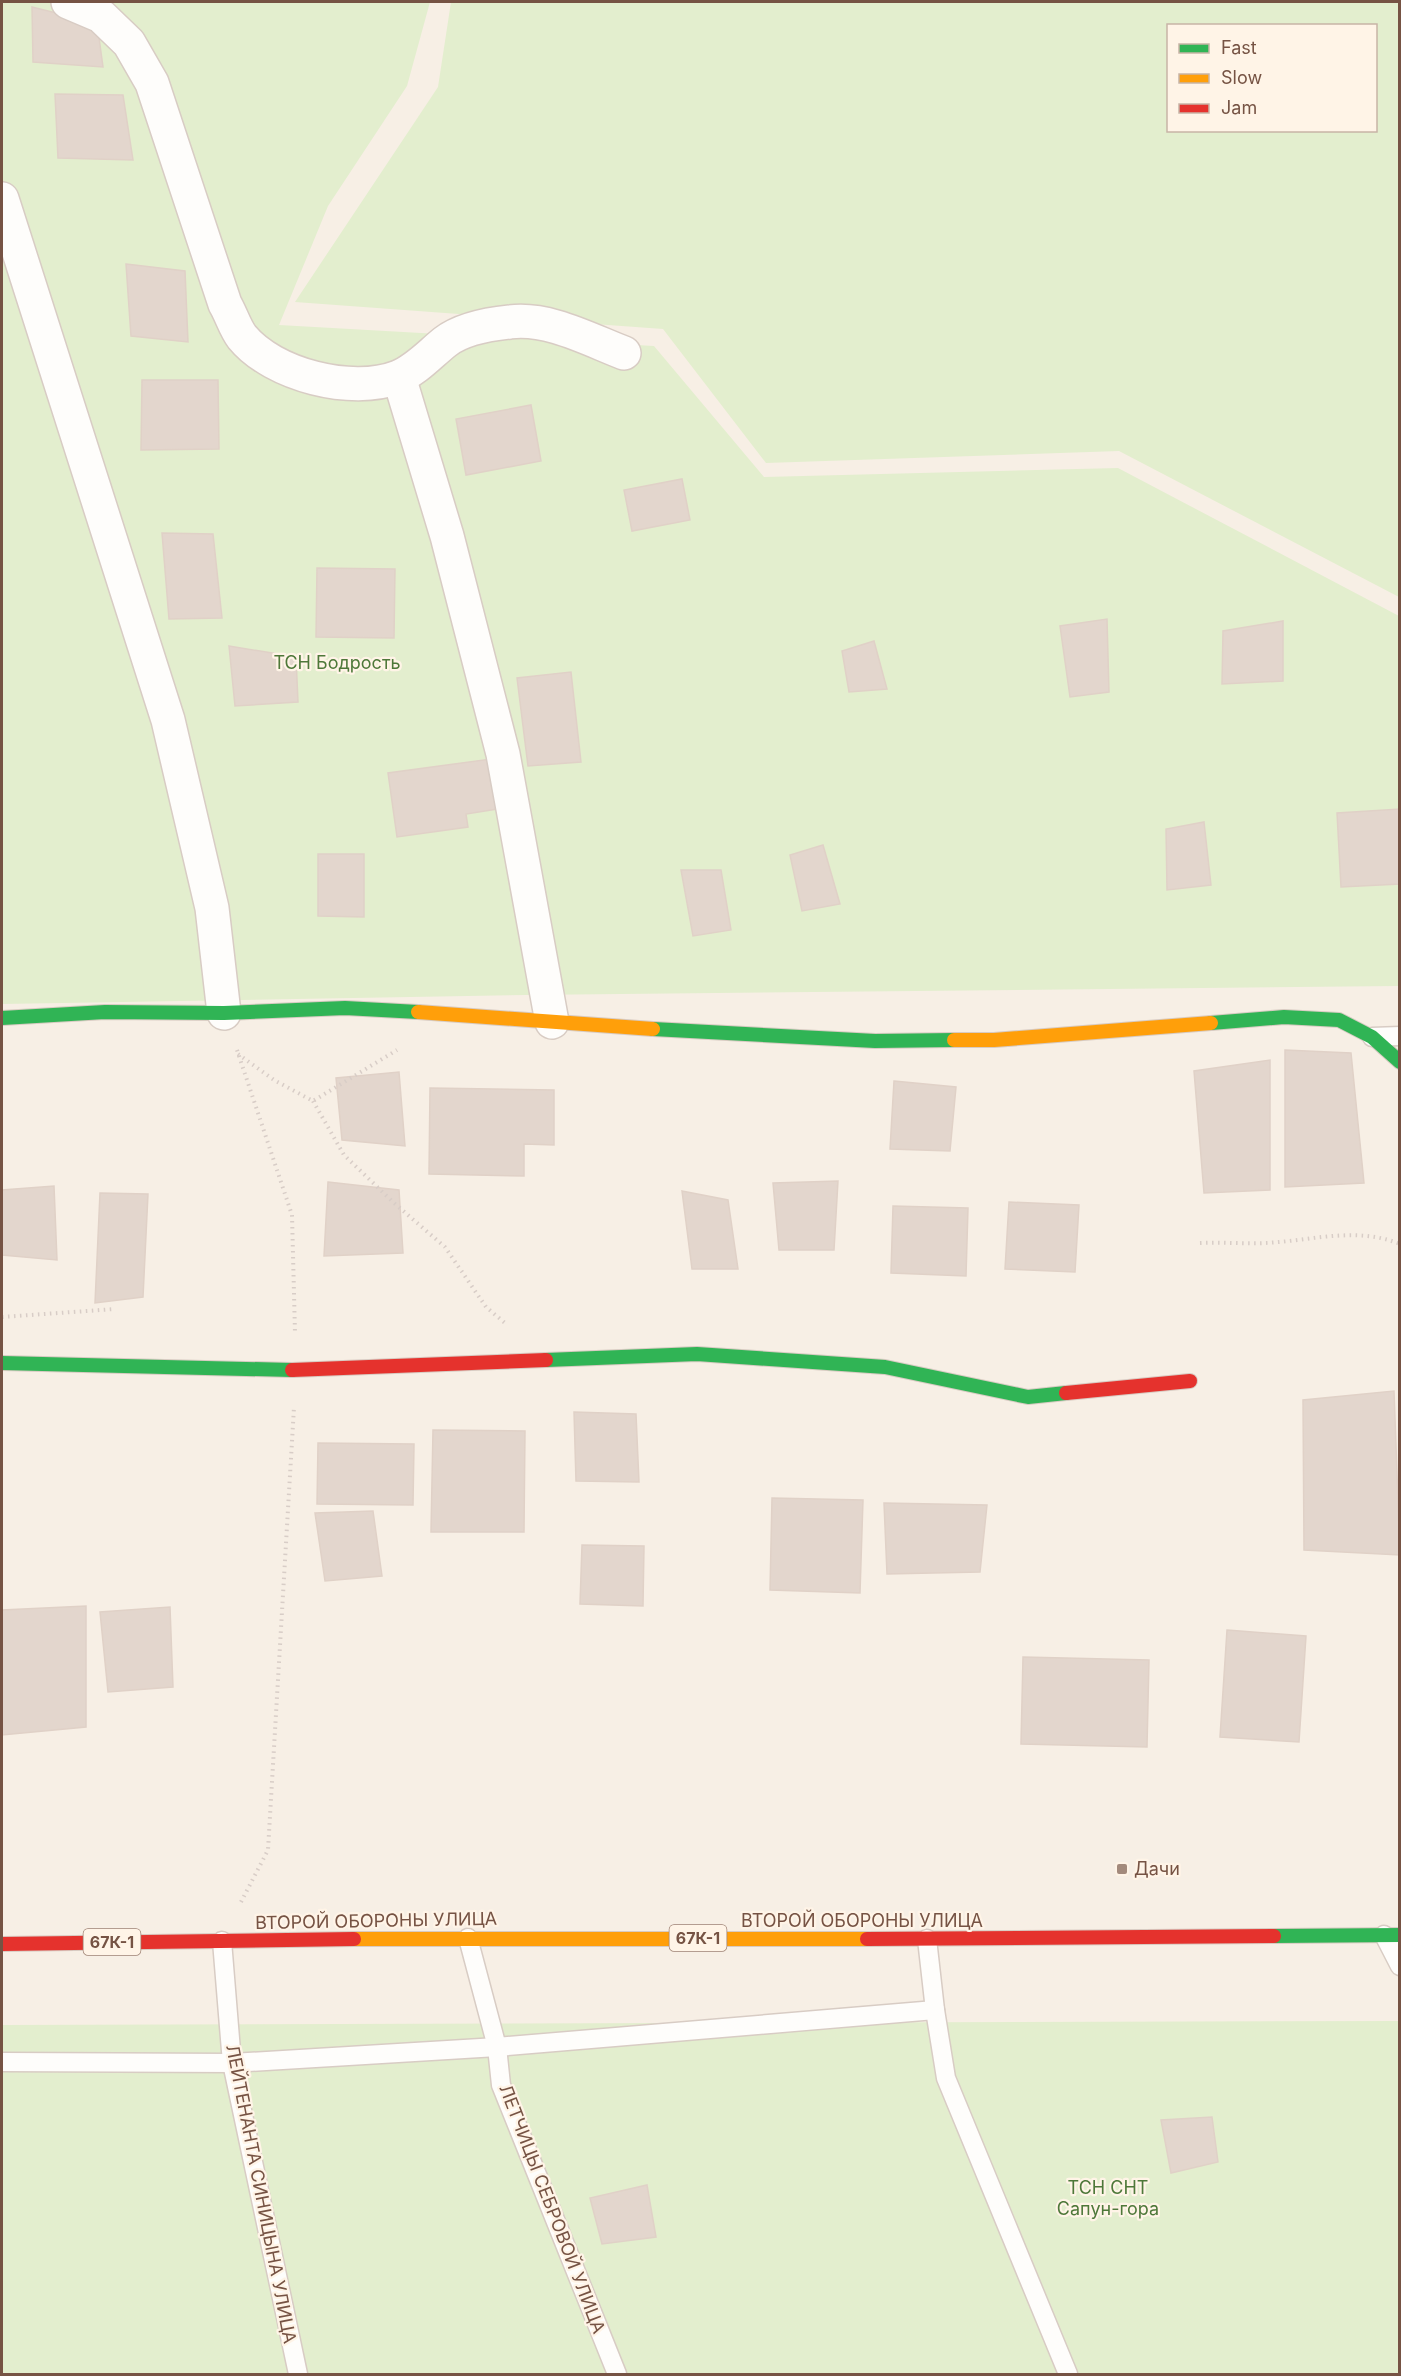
<svg xmlns="http://www.w3.org/2000/svg" width="1401" height="2376" font-family="Inter,sans-serif">
<style>
.green{fill:#e3eece;fill-rule:evenodd}
.building{fill:#e3d6cd;stroke:#e0d1c7;stroke-width:1.5}
.lines{fill:none;stroke-linecap:round;stroke-linejoin:round}
.lane-casing{stroke:#d8ccc4;stroke-width:21}
.street-casing{stroke:#d8ccc4;stroke-width:36}
.fast-casing{stroke:#d8cbc2;stroke-width:16}
.slow-casing{stroke:#d8cbc2;stroke-width:16}
.jam-casing{stroke:#d8cbc2;stroke-width:16}
.path{stroke:#d8cdc7;stroke-width:4;stroke-dasharray:1.5 4.5;stroke-linecap:butt}
.lane{stroke:#fefdfb;stroke-width:18}
.street{stroke:#fefdfb;stroke-width:33}
.fast{stroke:#30b455;stroke-width:14}
.slow{stroke:#ff9f0a;stroke-width:14}
.jam{stroke:#e5322d;stroke-width:14}
.poi-dot{fill:#a38a7c;stroke:#fff4e7;stroke-width:2}
.labels{text-anchor:middle;stroke-width:4.5;stroke-linejoin:round;paint-order:stroke}
.shield{fill:#fff4e7;stroke:#9f8375;stroke-width:1.5}
.shield-label{font-size:16px;font-weight:bold;fill:#765344}
.park-label{font-size:18px;fill:#4e7839;stroke:#fff4e7}
.poi-label{font-size:18px;fill:#765344;stroke:#fff4e7;text-anchor:start}
.street-label{font-size:18px;fill:#765344;stroke:#fff4e7}
</style>
<rect width="100%" height="100%" fill="#f7efe5"/>
<g class="green">
<polygon points="2,2 430,2 407,86 328,206 279,325 654,346 764,477 1118,468 1399,616 1399,986 526,995 2,1004"/>
<path d="M451,2H1399V597L1119,451L766,463L663,329L295,302L438,87ZM1168,26H1376V130H1168Z"/>
<polygon points="1399,2021 1399,2374 2,2374 2,2025"/>
</g>
<g class="building">
<polygon points="32,7 97,23 103,67 33,62"/>
<polygon points="55,94 123,95 133,160 58,158"/>
<polygon points="126,264 185,271 188,342 131,336"/>
<polygon points="142,380 218,380 219,449 141,450"/>
<polygon points="531,405 541,461 466,475 456,419"/>
<polygon points="682,479 690,520 632,531 624,490"/>
<polygon points="162,533 213,534 222,618 169,619"/>
<polygon points="317,568 395,569 394,638 316,637"/>
<polygon points="1107,619 1109,692 1070,697 1060,626"/>
<polygon points="1283,621 1283,681 1222,684 1223,631"/>
<polygon points="874,641 887,689 849,692 842,651"/>
<polygon points="229,646 296,657 298,702 235,706"/>
<polygon points="571,672 581,762 528,766 517,678"/>
<polygon points="491,759 497,809 466,814 468,827 397,837 388,773"/>
<polygon points="1400,809 1400,884 1341,887 1337,813"/>
<polygon points="1204,822 1211,885 1167,890 1166,829"/>
<polygon points="823,845 840,904 802,911 790,855"/>
<polygon points="318,854 364,854 364,917 318,916"/>
<polygon points="681,870 721,870 731,930 693,936"/>
<polygon points="1285,1050 1351,1053 1364,1183 1285,1187"/>
<polygon points="1270,1060 1270,1190 1204,1193 1194,1071"/>
<polygon points="399,1072 405,1146 342,1140 336,1078"/>
<polygon points="894,1081 956,1087 950,1151 890,1149"/>
<polygon points="430,1088 554,1090 554,1145 524,1144 524,1176 429,1174"/>
<polygon points="838,1181 834,1250 779,1250 773,1183"/>
<polygon points="328,1182 399,1190 403,1253 324,1256"/>
<polygon points="54,1186 57,1260 2,1255 2,1190"/>
<polygon points="682,1191 728,1200 738,1269 692,1269"/>
<polygon points="100,1193 148,1194 143,1297 95,1303"/>
<polygon points="1009,1202 1079,1205 1075,1272 1005,1269"/>
<polygon points="893,1206 968,1208 966,1276 891,1273"/>
<polygon points="1394,1391 1400,1555 1304,1550 1303,1400"/>
<polygon points="574,1412 636,1414 639,1482 576,1481"/>
<polygon points="433,1430 525,1431 524,1532 431,1532"/>
<polygon points="318,1443 414,1444 413,1505 317,1504"/>
<polygon points="772,1498 863,1500 860,1593 770,1590"/>
<polygon points="884,1503 987,1505 980,1572 887,1574"/>
<polygon points="373,1511 382,1576 325,1581 315,1513"/>
<polygon points="582,1545 644,1546 643,1606 580,1604"/>
<polygon points="86,1606 86,1727 2,1735 2,1610"/>
<polygon points="170,1607 173,1687 108,1692 100,1612"/>
<polygon points="1227,1630 1306,1636 1299,1742 1220,1737"/>
<polygon points="1023,1657 1149,1660 1147,1747 1021,1744"/>
<polygon points="1212,2117 1218,2162 1171,2173 1161,2120"/>
<polygon points="647,2185 656,2237 602,2244 590,2198"/>
</g>
<g class="lines">
<defs>
<g id="lane">
<polyline points="1372,1037 1400,1036"/>
<polyline points="1384,1935 1400,1966"/>
<polyline points="468,1938 497,2047 501,2085 617,2374"/>
<polyline points="927,1939 935,2010 946,2078 1068,2374"/>
<polyline points="222,1941 232,2063 298,2374"/>
<polyline points="2,2062 232,2063 497,2047 935,2010"/>
</g>
<g id="street">
<path d="M68,2L101,16L129,43L152,83L225,304C231,314 235,328 242,337C273,375 352,395 398,377C416,370 430,354 445,342C462,329 490,324 510,322C548,317 590,340 624,353"/>
<polyline points="2,199 168,720 212,908 224,1013"/>
<polyline points="399,377 447,536 503,754 552,1022"/>
</g>
<g id="fast">
<polyline points="2,1018 105,1012 224,1013 345,1008 418,1012"/>
<polyline points="1211,1023 1284,1017 1339,1020 1372,1037 1400,1062"/>
<polyline points="653,1029 875,1041 954,1040"/>
<polyline points="546,1360 697,1354 885,1367 1028,1397 1066,1393"/>
<polyline points="2,1363 292,1370"/>
<polyline points="1274,1936 1400,1935"/>
</g>
<g id="slow">
<polyline points="418,1012 653,1029"/>
<polyline points="954,1040 994,1040 1211,1023"/>
<polyline points="354,1939 867,1939"/>
</g>
<g id="jam">
<polyline points="292,1370 546,1360"/>
<polyline points="1066,1393 1190,1381"/>
<polyline points="867,1939 1274,1936"/>
<polyline points="2,1944 354,1939"/>
</g>
</defs>
<use href="#lane" class="lane-casing"/>
<use href="#street" class="street-casing"/>
<use href="#fast" class="fast-casing"/>
<use href="#slow" class="slow-casing"/>
<use href="#jam" class="jam-casing"/>
<g class="path">
<polyline points="237,1050 292,1215 295,1333"/>
<polyline points="238,1054 274,1080 313,1101 397,1050"/>
<polyline points="313,1101 344,1155 394,1203 445,1247 486,1307 505,1323"/>
<path d="M1200,1243C1222,1242 1244,1244 1265,1243C1310,1241 1356,1226 1400,1244"/>
<polyline points="2,1317 115,1309"/>
<polyline points="241,1902 268,1850 294,1407"/>
</g>
<use href="#lane" class="lane"/>
<use href="#street" class="street"/>
<use href="#fast" class="fast"/>
<use href="#slow" class="slow"/>
<use href="#jam" class="jam"/>
</g>
<rect class="poi-dot" x="1116" y="1863" width="12" height="12" rx="3"/>
<g class="labels">
<g class="shield">
<rect x="669.5" y="1925" width="57" height="26" rx="4.5"/>
<rect x="83.5" y="1929" width="57" height="26" rx="4.5"/>
</g>
<g class="shield-label">
<text x="698" y="1944">67К-1</text>
<text x="112" y="1948">67К-1</text>
</g>
<g class="park-label">
<text x="337" y="669">ТСН Бодрость</text>
<text x="1108" y="2194">ТСН СНТ<tspan x="1108" dy="21">Сапун-гора</tspan></text>
</g>
<g class="poi-label">
<text x="1134" y="1875">Дачи</text>
</g>
<g class="street-label">
<text transform="translate(376 1921) rotate(-1)" y="6">ВТОРОЙ ОБОРОНЫ УЛИЦА</text>
<text x="862" y="1927">ВТОРОЙ ОБОРОНЫ УЛИЦА</text>
<text transform="translate(261 2194) rotate(79)" y="6">ЛЕЙТЕНАНТА СИНИЦЫНА УЛИЦА</text>
<text transform="translate(552 2209) rotate(69)" y="6">ЛЕТЧИЦЫ СЕБРОВОЙ УЛИЦА</text>
</g>
</g>
<rect width="1401" height="2376" fill="none" stroke="#765344" stroke-width="6"/>
<rect x="1167" y="24" width="210" height="108" fill="#fff4e7" stroke="#c8b4a6" stroke-width="1.5"/>
<rect x="1179" y="44" width="30" height="9" fill="#30b455" stroke="#c8b4a6" stroke-width="1.5"/>
<text x="1221" y="54" font-size="18" fill="#765344">Fast</text>
<rect x="1179" y="74" width="30" height="9" fill="#ff9f0a" stroke="#c8b4a6" stroke-width="1.5"/>
<text x="1221" y="84" font-size="18" fill="#765344">Slow</text>
<rect x="1179" y="104" width="30" height="9" fill="#e5322d" stroke="#c8b4a6" stroke-width="1.5"/>
<text x="1221" y="114" font-size="18" fill="#765344">Jam</text>
</svg>
